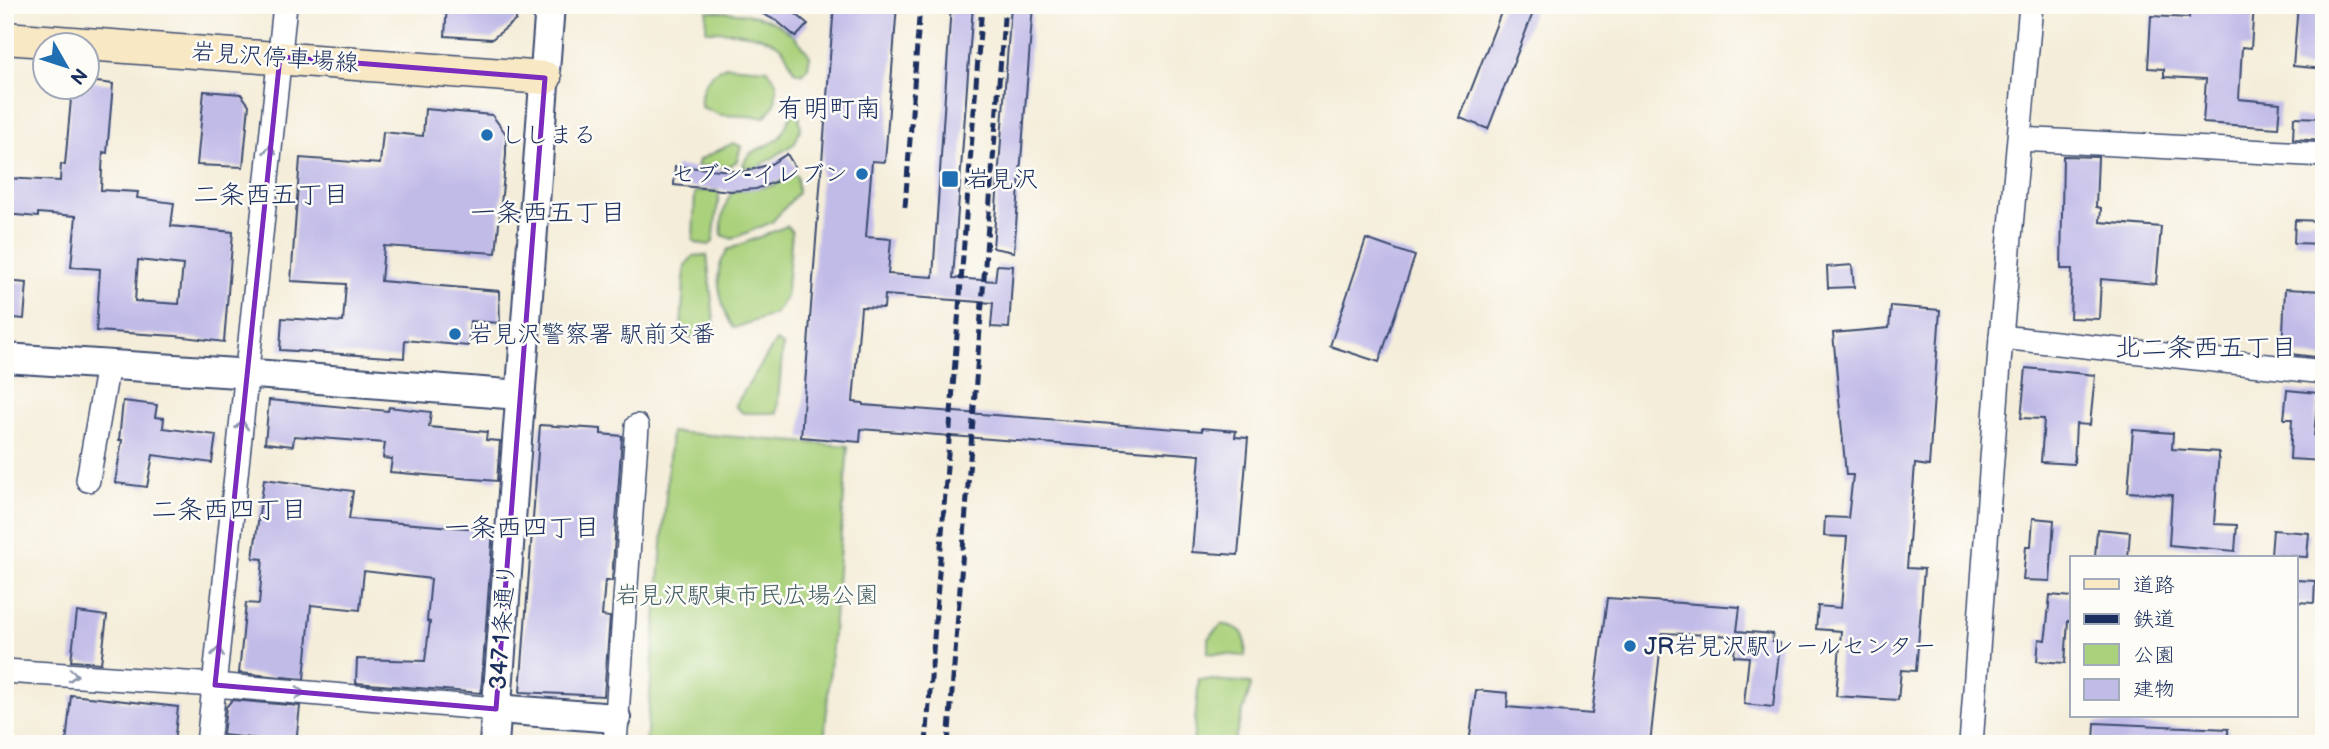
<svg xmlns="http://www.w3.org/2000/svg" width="2329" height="749" font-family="'Balsamiq Sans','Klee One',sans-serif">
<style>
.green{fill:#aad17c;stroke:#62806d;stroke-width:2}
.building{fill:#c1bbe8;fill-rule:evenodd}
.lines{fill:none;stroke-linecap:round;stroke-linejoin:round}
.minor-casing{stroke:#3c4c70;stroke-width:26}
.tertiary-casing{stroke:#3c4c70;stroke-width:32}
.secondary-casing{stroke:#3c4c70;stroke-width:35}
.minor{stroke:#fff;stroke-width:23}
.tertiary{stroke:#fff;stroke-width:28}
.secondary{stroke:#f8e8c3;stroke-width:32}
.rail{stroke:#1b2f5e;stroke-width:5;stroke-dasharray:10 5;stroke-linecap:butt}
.oneway{stroke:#8d97ae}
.marked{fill:none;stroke:#7b2cbf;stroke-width:5;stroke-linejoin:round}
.poi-dot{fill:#1f6fb2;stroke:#fdfcf7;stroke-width:2.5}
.labels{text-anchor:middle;stroke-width:5;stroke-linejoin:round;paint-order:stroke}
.street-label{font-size:24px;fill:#1b2f5e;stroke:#fdfcf7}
.poi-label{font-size:24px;fill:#1b2f5e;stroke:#fdfcf7;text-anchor:start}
.park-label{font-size:24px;fill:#466067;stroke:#fdfcf7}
.neighbourhood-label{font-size:26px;fill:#1b2f5e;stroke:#fdfcf7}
</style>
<rect width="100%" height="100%" fill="#fdfcf7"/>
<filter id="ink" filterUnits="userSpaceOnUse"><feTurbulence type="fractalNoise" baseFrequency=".0143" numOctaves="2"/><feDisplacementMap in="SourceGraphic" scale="14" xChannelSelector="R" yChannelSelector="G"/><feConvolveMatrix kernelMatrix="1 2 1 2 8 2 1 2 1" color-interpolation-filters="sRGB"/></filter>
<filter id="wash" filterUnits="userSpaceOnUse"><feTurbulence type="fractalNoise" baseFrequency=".00686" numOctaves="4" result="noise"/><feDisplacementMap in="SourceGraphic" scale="28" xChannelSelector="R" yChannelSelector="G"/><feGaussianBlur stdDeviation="1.57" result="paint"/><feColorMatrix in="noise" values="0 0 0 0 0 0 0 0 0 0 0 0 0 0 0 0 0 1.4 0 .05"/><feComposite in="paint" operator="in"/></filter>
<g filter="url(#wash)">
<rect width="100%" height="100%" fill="#f4edd9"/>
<g class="green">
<path d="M707,11C751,12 784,16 810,56L808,67L802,74L794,71C791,65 788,57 784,51C769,32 728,31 706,31Z"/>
<path d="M726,66L767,69L777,83L775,104L765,117L720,115L701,107C699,88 708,74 726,66Z"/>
<path d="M793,113L799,115L801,127L795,143L757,168L743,167C746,148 764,150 778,139C784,133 787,121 793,113Z"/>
<polygon points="733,143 741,146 737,161 728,167 697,166 699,160"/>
<path d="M793,175L797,176L798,193L772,222L732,239L722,235C720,222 725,201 733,191L772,186Z"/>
<polygon points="699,191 717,191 719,195 713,242 709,245 697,243 693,240 695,193"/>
<path d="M787,226L792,232L786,297L775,314L734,328C724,316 715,282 720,266C721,261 725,255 727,250Z"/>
<polygon points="707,255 715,330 692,338 686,336 681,329 685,266 693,256"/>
<polygon points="776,341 783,345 777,413 743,413 735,406"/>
<polygon points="671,432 848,446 824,744 646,744"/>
<path d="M1222,624C1244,628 1247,634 1245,656L1208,653V638Z"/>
<polygon points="1199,679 1250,683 1251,686 1233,744 1193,744"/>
</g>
<g id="blocks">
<g class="building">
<polygon points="447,5 517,5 516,20 492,39 445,36"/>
<polygon points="745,5 785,5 808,24 796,37 777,21"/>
<polygon points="834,5 897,5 885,162 872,161 866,237 891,239 888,274 933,277 951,5 973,5 953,278 995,281 997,265 1013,266 1009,328 991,327 993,303 885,295 884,308 861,307 853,402 863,403 863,405 1202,431 1202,428 1236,431 1235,437 1248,438 1238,555 1192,552 1200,455 861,429 860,442 801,437"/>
<polygon points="1011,5 1033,5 1014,252 993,248"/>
<polygon points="1504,5 1536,5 1488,129 1460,118"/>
<polygon points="2189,5 2254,5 2251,48 2242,47 2239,99 2280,103 2278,128 2203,123 2206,79 2164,77 2164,69 2148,68 2151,16 2189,18"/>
<polygon points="2298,5 2324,5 2324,69 2293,66"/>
<path d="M88,81L113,84L107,153L103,152L101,190L138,192L137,198L174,203L171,226L233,232L224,342L176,336L96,331L100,269L71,267L76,216L38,213V217L5,214V178L60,181L61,164L65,165L72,88H88ZM138,260L183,265L179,304L135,301Z"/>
<polygon points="204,91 241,94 249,105 243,167 197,165"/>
<polygon points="425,109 492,115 506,134 506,155 496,253 384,246 381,281 499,291 500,323 470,321 468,346 405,340 404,358 280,350 282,318 343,322 346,284 291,281 300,158 380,164 383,132 423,136"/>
<polygon points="2294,117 2324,118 2324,141 2293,139"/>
<polygon points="787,154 796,169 780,180 756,189 731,191 674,185 675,166 743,172 771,164"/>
<polygon points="2063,156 2098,157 2096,207 2101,208 2100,222 2161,227 2156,284 2101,279 2099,319 2070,318 2072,269 2061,269"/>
<polygon points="2295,220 2324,221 2324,244 2294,243"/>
<polygon points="1366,239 1415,256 1379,362 1330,346"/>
<polygon points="1852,265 1854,287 1828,288 1827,267"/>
<polygon points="5,281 27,283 24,319 5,317"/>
<polygon points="2285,289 2324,291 2324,358 2282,353"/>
<polygon points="1891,306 1940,310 1929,466 1915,464 1907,568 1924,569 1916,671 1901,670 1898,700 1836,696 1841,631 1816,629 1818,606 1841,608 1847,537 1824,536 1825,517 1848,518 1853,475 1846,475 1833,333 1889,328"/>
<polygon points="2026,368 2095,375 2090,425 2076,424 2074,464 2041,462 2044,419 2021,418"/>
<polygon points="2287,390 2318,393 2314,436 2324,437 2324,461 2290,459 2292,419 2284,419"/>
<polygon points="269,400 388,411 389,407 431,412 429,427 487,432 486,440 500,441 497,481 390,472 392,459 383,458 385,443 294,436 293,446 265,443"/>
<polygon points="123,401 157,405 155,417 164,418 163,428 216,435 212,463 153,455 147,487 115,483 122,440 119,440"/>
<polygon points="540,425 601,429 601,434 622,436 612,581 605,581 602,616 610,617 604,696 520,692"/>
<polygon points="2133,430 2173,433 2172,449 2219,452 2214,524 2237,525 2235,551 2169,545 2172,495 2128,492"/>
<polygon points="264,479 353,491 349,519 493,530 481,693 356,683 357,659 425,661 430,622 427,621 431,579 364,571 360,610 311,605 304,679 239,673 246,603 259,604 263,559 253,558"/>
<polygon points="2033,518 2054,520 2050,581 2023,580 2026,546 2031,546"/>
<polygon points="2097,529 2130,532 2128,558 2095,558"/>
<polygon points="2273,530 2309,533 2307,557 2271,555"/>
<polygon points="2296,580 2315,581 2314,603 2296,602"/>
<polygon points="2050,595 2072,597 2072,621 2068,621 2065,663 2037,661 2039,639 2045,640 2046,634"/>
<polygon points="1607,598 1740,607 1737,631 1773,634 1772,642 1780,643 1773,707 1744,704 1749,657 1734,656 1736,636 1662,633 1650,744 1469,744 1476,690 1508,693 1507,707 1592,714"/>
<polygon points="77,612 107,616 101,663 71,661"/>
<polygon points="71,695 178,707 174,744 66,744"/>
<polygon points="232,700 300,706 296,743 223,735 226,707"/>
<polygon points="2095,723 2228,729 2228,744 2094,742"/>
</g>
</g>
</g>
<g filter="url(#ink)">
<use href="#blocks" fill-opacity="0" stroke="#3c4c70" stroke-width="2"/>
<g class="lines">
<defs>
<g id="minor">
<polyline points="2020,139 2324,155"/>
<polyline points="2001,337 2324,372"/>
<polyline points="88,480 108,365"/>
<polyline points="5,671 215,685 496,709"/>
<polyline points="208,744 285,5"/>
<polyline points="615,744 637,426"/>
<polyline points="1971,744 2001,337 2031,5"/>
</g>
<g id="tertiary">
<polyline points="5,358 268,375 520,395"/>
<polyline points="496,709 616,718"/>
<polyline points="494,744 550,5"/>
</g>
<polyline id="secondary" points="5,38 545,78"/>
</defs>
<use href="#minor" class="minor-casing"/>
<use href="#tertiary" class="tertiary-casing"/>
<use href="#secondary" class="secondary-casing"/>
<use href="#minor" class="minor"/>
<use href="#tertiary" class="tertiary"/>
<use href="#secondary" class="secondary"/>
<g class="rail">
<polyline points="905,207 920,5"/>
<polyline points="926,744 982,5"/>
<polyline points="948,744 1005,5"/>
</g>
</g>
<defs><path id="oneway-chevron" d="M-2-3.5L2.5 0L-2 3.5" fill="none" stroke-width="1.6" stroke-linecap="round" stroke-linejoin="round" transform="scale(1.75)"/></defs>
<g class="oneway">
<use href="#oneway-chevron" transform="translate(270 150) rotate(-84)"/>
<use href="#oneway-chevron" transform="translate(242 425) rotate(-84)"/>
<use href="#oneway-chevron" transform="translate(218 652) rotate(-84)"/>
<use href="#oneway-chevron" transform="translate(73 675) rotate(4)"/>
<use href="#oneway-chevron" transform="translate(300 693) rotate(5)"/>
</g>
</g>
<path class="marked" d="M280,57L545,78L496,709L215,685Z"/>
<g class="poi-dot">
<circle cx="487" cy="135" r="7"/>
<circle cx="862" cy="174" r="7"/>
<rect x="941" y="170" width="18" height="18" rx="3.5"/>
<circle cx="455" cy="334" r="7"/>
<circle cx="1630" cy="646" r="7"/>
</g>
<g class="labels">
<g class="street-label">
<text transform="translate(275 57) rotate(4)" y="8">岩見沢停車場線</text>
<text transform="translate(502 626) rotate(-86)" y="8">347 1条通り</text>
</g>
<g class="poi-label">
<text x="501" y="143">ししまる</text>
<text x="848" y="182" text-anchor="end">セブン-イレブン</text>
<text x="966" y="187">岩見沢</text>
<text x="469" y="342">岩見沢警察署 駅前交番</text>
<text x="1644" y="654">JR岩見沢駅レールセンター</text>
</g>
<g class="park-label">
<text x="747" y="603">岩見沢駅東市民広場公園</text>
</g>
<g class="neighbourhood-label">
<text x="829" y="117">有明町南</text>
<text x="271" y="203">二条西五丁目</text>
<text x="548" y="221">一条西五丁目</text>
<text x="2206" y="356">北二条西五丁目</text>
<text x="229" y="518">二条西四丁目</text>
<text x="522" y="536">一条西四丁目</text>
</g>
</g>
<rect width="2329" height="749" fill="none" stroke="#fdfcf7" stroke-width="28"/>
<rect x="2070" y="556" width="228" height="161" fill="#fdfcf7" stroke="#a3aaba" stroke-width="2"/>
<rect x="2084" y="579" width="35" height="10" fill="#f8e8c3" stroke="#a3aaba" stroke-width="2"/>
<text x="2133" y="592" font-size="21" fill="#1b2f5e">道路</text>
<rect x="2084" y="614" width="35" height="10" fill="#1b2f5e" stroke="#a3aaba" stroke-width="2"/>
<text x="2133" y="626" font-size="21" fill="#1b2f5e">鉄道</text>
<rect x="2084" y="644" width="35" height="21" fill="#aad17c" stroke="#a3aaba" stroke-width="2"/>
<text x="2133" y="662" font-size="21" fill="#1b2f5e">公園</text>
<rect x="2084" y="679" width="35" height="21" fill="#c1bbe8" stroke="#a3aaba" stroke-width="2"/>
<text x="2133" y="696" font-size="21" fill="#1b2f5e">建物</text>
<g transform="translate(66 66) rotate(129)"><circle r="33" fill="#fdfcf7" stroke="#a3aaba" stroke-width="2"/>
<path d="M0-5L12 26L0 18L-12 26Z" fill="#1f6fb2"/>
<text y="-10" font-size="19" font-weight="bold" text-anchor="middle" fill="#1b2f5e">N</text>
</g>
</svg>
